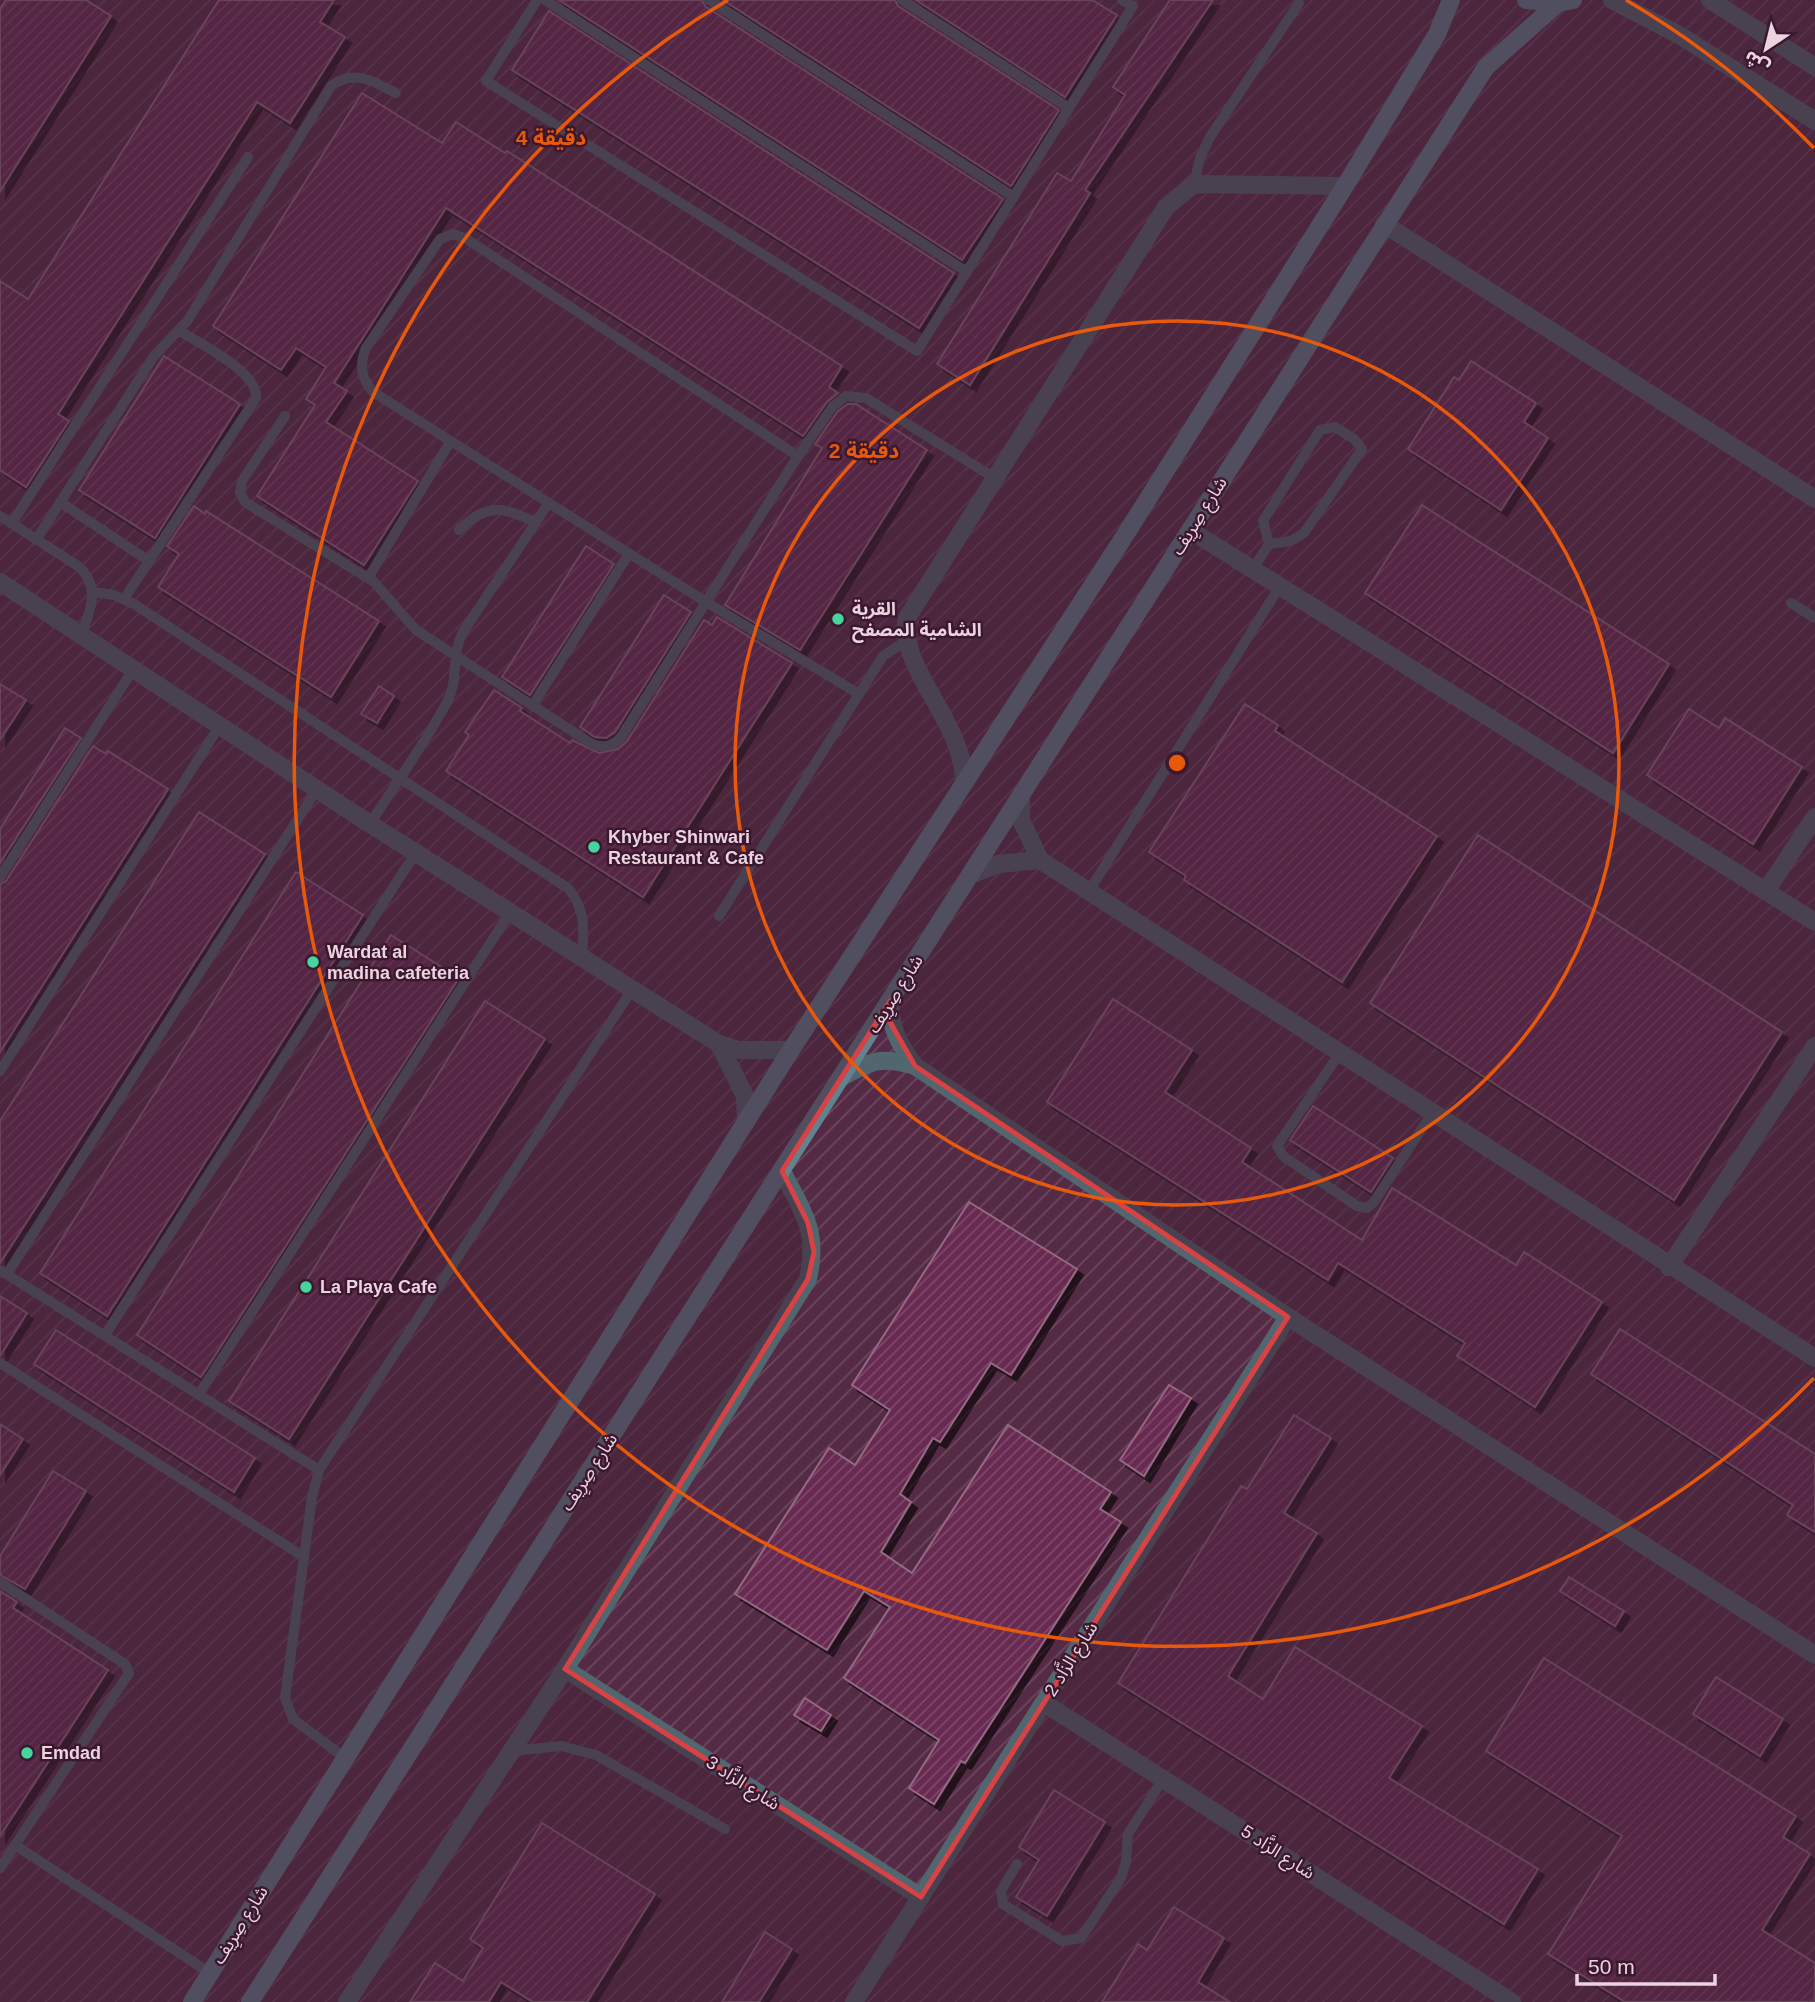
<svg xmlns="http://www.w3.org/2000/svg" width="1815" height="2002" font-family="Arial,'Noto Sans Arabic',sans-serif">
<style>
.industrial{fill:url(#industrial-furrows)}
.building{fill:url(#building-hatch);stroke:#946a82;stroke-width:2;filter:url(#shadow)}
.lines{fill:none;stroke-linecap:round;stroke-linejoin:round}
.lane{stroke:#51666e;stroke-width:10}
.street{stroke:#51666e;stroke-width:18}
.secondary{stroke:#618390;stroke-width:18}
.marked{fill:none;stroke:#d94244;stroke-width:5;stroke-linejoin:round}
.ring{fill:none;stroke:#e8590c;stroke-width:3.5}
.poi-dot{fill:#47d49e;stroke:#3b182e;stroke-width:2.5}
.labels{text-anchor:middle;stroke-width:5;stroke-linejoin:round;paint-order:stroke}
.street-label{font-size:18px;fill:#ebd3e0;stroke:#3b182e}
.poi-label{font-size:18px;font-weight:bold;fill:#ebd3e0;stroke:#3b182e;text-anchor:start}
.centre{fill:#e8590c;stroke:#3b182e;stroke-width:3.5}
.ring-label{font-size:21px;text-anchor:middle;font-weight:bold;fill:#e8590c;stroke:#3b182e;stroke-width:5;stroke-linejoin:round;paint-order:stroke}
</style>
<defs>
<pattern id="industrial-furrows" width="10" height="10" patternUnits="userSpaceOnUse" patternTransform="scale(1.75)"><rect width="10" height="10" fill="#542a44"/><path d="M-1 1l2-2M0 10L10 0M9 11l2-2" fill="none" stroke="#6d485f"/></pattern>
<pattern id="building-hatch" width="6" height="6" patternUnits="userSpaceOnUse" patternTransform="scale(1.75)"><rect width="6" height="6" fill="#672a51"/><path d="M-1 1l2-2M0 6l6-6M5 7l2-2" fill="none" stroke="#7d486a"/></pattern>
<filter id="shadow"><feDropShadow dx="6" dy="6" stdDeviation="0" flood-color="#0009"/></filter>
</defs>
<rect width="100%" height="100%" fill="#462238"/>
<rect class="industrial" x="0" y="0" width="1815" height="2002"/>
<g class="building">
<polygon points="6,0 86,0 111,16 0,191 0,9"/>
<polygon points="219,0 334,0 320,22 345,37 290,123 257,102 58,414 69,421 26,487 0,470 0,281 28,299"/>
<polygon points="559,0 702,0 705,6 1003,199 962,260"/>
<polygon points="723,0 895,0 898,6 1059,110 1011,186"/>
<polygon points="916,0 1092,0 1117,15 1065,97"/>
<polygon points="1170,0 1213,0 1085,190 1090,193 970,385 937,364 1057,173 1071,181 1125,95 1113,87"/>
<polygon points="549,11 954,273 919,328 512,70"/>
<polygon points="362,93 442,143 456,122 505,153 507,151 842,366 829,387 838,393 827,402 803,436 446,208 334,383 347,391 326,422 418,481 364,565 257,496 315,405 306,399 326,367 296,348 281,370 213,326"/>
<polygon points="164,356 240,404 155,538 79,490"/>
<polygon points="1471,361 1536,403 1524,422 1548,438 1501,510 1408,449 1454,377 1459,380"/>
<polygon points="848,404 856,404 927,450 800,650 725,605 822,448 815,444 838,411"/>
<polygon points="1422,505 1669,664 1613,753 1365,593"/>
<polygon points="194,506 205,514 206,511 379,621 331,697 158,587 179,554 167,546"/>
<polygon points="586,546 614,564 530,695 502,677"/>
<polygon points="664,595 691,612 615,732 606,738 595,737 580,727"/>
<polygon points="717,617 792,663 643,897 446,771 469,735 465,732 494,690 522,708 520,711 570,743 572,740 599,753 618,749 627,741 704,620 712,625"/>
<polygon points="0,684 26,700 0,740"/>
<polygon points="379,686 394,696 377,723 361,714"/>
<polygon points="1245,704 1278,725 1275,731 1437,836 1342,982 1184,880 1186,876 1149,852"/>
<polygon points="1689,709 1719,728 1725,718 1802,767 1753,844 1647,775"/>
<polygon points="65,728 81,738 0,863 0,829"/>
<polygon points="93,746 106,754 108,751 168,789 0,1052 0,884 6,881"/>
<polygon points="199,812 265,854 0,1263 0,1121"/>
<polygon points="1478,835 1782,1032 1674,1200 1370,1003"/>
<polygon points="296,872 363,915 107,1316 40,1273"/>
<polygon points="391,935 459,978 201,1377 137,1335"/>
<polygon points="1113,999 1192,1050 1165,1092 1251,1148 1242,1162 1362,1240 1392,1188 1516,1265 1524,1252 1602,1302 1535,1407 1457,1356 1465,1343 1338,1263 1328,1280 1047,1102"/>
<polygon points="485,1001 545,1039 289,1439 229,1401"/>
<polygon points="1313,1106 1393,1158 1371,1192 1290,1140"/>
<polygon points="969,1202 1077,1269 1011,1375 991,1363 940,1442 933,1438 900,1494 911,1502 881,1552 912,1573 1008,1425 1111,1492 1100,1509 1121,1522 965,1763 961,1761 934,1804 909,1788 939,1740 844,1678 890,1607 864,1591 827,1650 735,1594 829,1448 855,1465 890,1410 852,1385"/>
<polygon points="0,1296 27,1313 0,1356"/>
<polygon points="1620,1329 1815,1454 1815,1532 1787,1515 1793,1505 1591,1374"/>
<polygon points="56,1330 255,1458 234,1492 34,1364"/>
<polygon points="1169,1385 1191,1398 1144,1476 1120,1460"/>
<polygon points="1294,1415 1331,1438 1284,1513 1317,1533 1228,1676 1263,1699 1295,1647 1422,1726 1389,1778 1538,1869 1504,1924 1118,1683 1241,1486 1247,1489"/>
<polygon points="0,1424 23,1439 0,1475"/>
<polygon points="53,1471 86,1491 25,1589 0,1575 0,1556"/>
<polygon points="1569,1577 1624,1611 1615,1626 1560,1591"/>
<polygon points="0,1591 17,1602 13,1608 108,1670 0,1836"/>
<polygon points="1544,1658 1796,1816 1783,1837 1810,1854 1762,1930 1815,1963 1815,2002 1625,2002 1548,1954 1622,1836 1486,1751"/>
<polygon points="1716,1677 1783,1719 1760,1756 1693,1714"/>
<polygon points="805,1698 831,1715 821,1731 794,1715"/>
<polygon points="1054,1790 1105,1822 1047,1916 1016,1897 1039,1860 1019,1847"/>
<polygon points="542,1823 655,1894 587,2002 533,2002 501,1982 489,2002 410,2002 435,1963 463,1981 483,1948 470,1939"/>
<polygon points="1174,1907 1224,1938 1198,1982 1230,2002 1102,2002 1138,1944 1147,1950"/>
<polygon points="765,1932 792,1949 759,2002 722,2002"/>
</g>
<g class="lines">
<g class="lane">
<polyline points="537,0 486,81 917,351 1133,6 1122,0"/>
<polyline points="545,0 967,272"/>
<polyline points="709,0 1014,197"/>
<polyline points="902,0 1069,108"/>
<polyline points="1194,184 1200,158 1210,137 1299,3"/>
<path d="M285,416L242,481L240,492L245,502L374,582L416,630L592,744C605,748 611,747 621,737L706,602L373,392C361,378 359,365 366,348L440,239L453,234L465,238L798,456"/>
<polyline points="60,502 149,561"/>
<path d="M0,516L78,566C101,587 91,608 82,633"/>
<polyline points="12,523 248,157"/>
<path d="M459,530C489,502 500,507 536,522"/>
<path d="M36,540L154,356L188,320L331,86C354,68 374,82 396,93"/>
<polyline points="1253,569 1269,544 1263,521 1320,430 1335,427 1354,439 1362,449 1304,533 1291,541 1269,544"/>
<polyline points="368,578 450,442"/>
<path d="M93,592L114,595L134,604L569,889C586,911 584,930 582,956"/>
<path d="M124,599L256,398C259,372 200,344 180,331"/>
<polyline points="1791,603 1815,618"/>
<polyline points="859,694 706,602 798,456 833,406 846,396 866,398 993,477"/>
<polyline points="532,706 628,555"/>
<path d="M370,824C396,783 426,742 448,700C459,678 451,654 463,632L548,504"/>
<polyline points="0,877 134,668"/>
<polyline points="1089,891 1280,586"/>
<polyline points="719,916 883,656 906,641"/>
<polyline points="1339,1054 1277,1146 1283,1156 1357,1206 1367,1208 1373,1203 1432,1113"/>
<polyline points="0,1071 220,725"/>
<polyline points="0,1270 319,1470"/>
<polyline points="7,1274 317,789"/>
<polyline points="105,1335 416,852"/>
<polyline points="0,1363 304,1557"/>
<polyline points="199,1394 511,911"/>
<polyline points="0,1582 125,1664 129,1673 0,1868"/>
<polyline points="512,1751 561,1746 596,1755 725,1829"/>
<polyline points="345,1758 293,1719 285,1698 312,1497 319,1470 633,988"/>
<polyline points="15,1845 210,1973"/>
<polyline points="1017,1864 1001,1891 1003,1904 1062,1941 1081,1938 1121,1878 1126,1861 1128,1834 1163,1779"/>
</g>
<g class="street">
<polyline points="1612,0 1681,36 1815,121"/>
<polyline points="1710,0 1815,67"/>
<polyline points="1384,224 1815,499"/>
<polyline points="1190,530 1815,922"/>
<polyline points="0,582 370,824 719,1044 739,1050 791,1050"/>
<path d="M964,782C964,721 898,669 907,618L1166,207L1194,184L1345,186"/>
<polyline points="1021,795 1021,820 1040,860 1815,1358"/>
<polyline points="970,875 998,864 1040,860"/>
<polyline points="1766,891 1815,817"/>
<path d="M890,1001C890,1028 899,1044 915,1066"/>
<polyline points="719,1044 745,1096 746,1122"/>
<path d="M842,1077C872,1060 882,1056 915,1066L1288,1317L1815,1655"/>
<polyline points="1669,1267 1815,1046"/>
<polyline points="565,1669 921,1897"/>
<polyline points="1044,1703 1512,2002"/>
<path d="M347,2002L565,1669L808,1279C819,1230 803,1213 782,1171"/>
<polyline points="854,2002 1288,1317"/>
</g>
<g class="secondary">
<polyline points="1526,0 1558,3 1573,0"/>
<polyline points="192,2002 791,1050 1122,540 1345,186 1437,34 1451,0"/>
<polyline points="250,2002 1486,67 1558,3"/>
</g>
</g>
<path d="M0 0H1815V2002H0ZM890,1001V1022L915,1066L1288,1317L921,1897L565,1669L808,1279L814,1252L808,1223L782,1171Z" fill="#462238" fill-opacity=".55" fill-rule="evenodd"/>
<path class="marked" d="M890,1001V1022L915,1066L1288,1317L921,1897L565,1669L808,1279L814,1252L808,1223L782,1171Z"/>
<g class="ring">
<circle cx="1177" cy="763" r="442"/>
<path d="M1814 1378A885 885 0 1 1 728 0M1626 0A885 885 0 0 1 1814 148"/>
</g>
<g class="poi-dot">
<circle cx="838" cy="619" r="7"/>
<circle cx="594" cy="847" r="7"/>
<circle cx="313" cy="962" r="7"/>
<circle cx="306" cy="1287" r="7"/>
<circle cx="27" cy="1753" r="7"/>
</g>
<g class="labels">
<g class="street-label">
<text transform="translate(1199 516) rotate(-58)" y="6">شارع صِرِيف</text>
<text transform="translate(895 994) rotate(-58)" y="6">شارع صِرِيف</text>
<text transform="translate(589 1472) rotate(-57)" y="6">شارع صِرِيف</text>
<text transform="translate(1071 1659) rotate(-58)" y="6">شارع الزَّاد 2</text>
<text transform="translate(743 1783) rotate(33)" y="6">شارع الزَّاد 3</text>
<text transform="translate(1278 1852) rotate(33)" y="6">شارع الزَّاد 5</text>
<text transform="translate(240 1925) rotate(-58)" y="6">شارع صِرِيف</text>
</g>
<g class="poi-label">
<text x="852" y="615">القرية<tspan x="852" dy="21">الشامية المصفح</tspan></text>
<text x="608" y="843">Khyber Shinwari<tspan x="608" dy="21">Restaurant &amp; Cafe</tspan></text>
<text x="327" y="958">Wardat al<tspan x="327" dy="21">madina cafeteria</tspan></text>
<text x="320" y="1293">La Playa Cafe</text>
<text x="41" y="1759">Emdad</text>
</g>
</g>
<circle cx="1177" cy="763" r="10" class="centre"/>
<g class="ring-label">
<text x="551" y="145">4 دقيقة</text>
<text x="864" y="458">2 دقيقة</text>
</g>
<g transform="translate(1766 49) rotate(215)" stroke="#3b182e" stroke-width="5" paint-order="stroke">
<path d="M0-5L12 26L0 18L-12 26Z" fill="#ebd3e0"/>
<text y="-10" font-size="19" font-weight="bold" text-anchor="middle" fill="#ebd3e0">ش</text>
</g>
<path d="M1577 1974v10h138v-10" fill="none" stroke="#ebd3e0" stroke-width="3.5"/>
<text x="1588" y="1974" font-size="21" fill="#ebd3e0" stroke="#3b182e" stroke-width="5" paint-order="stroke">50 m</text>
</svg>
